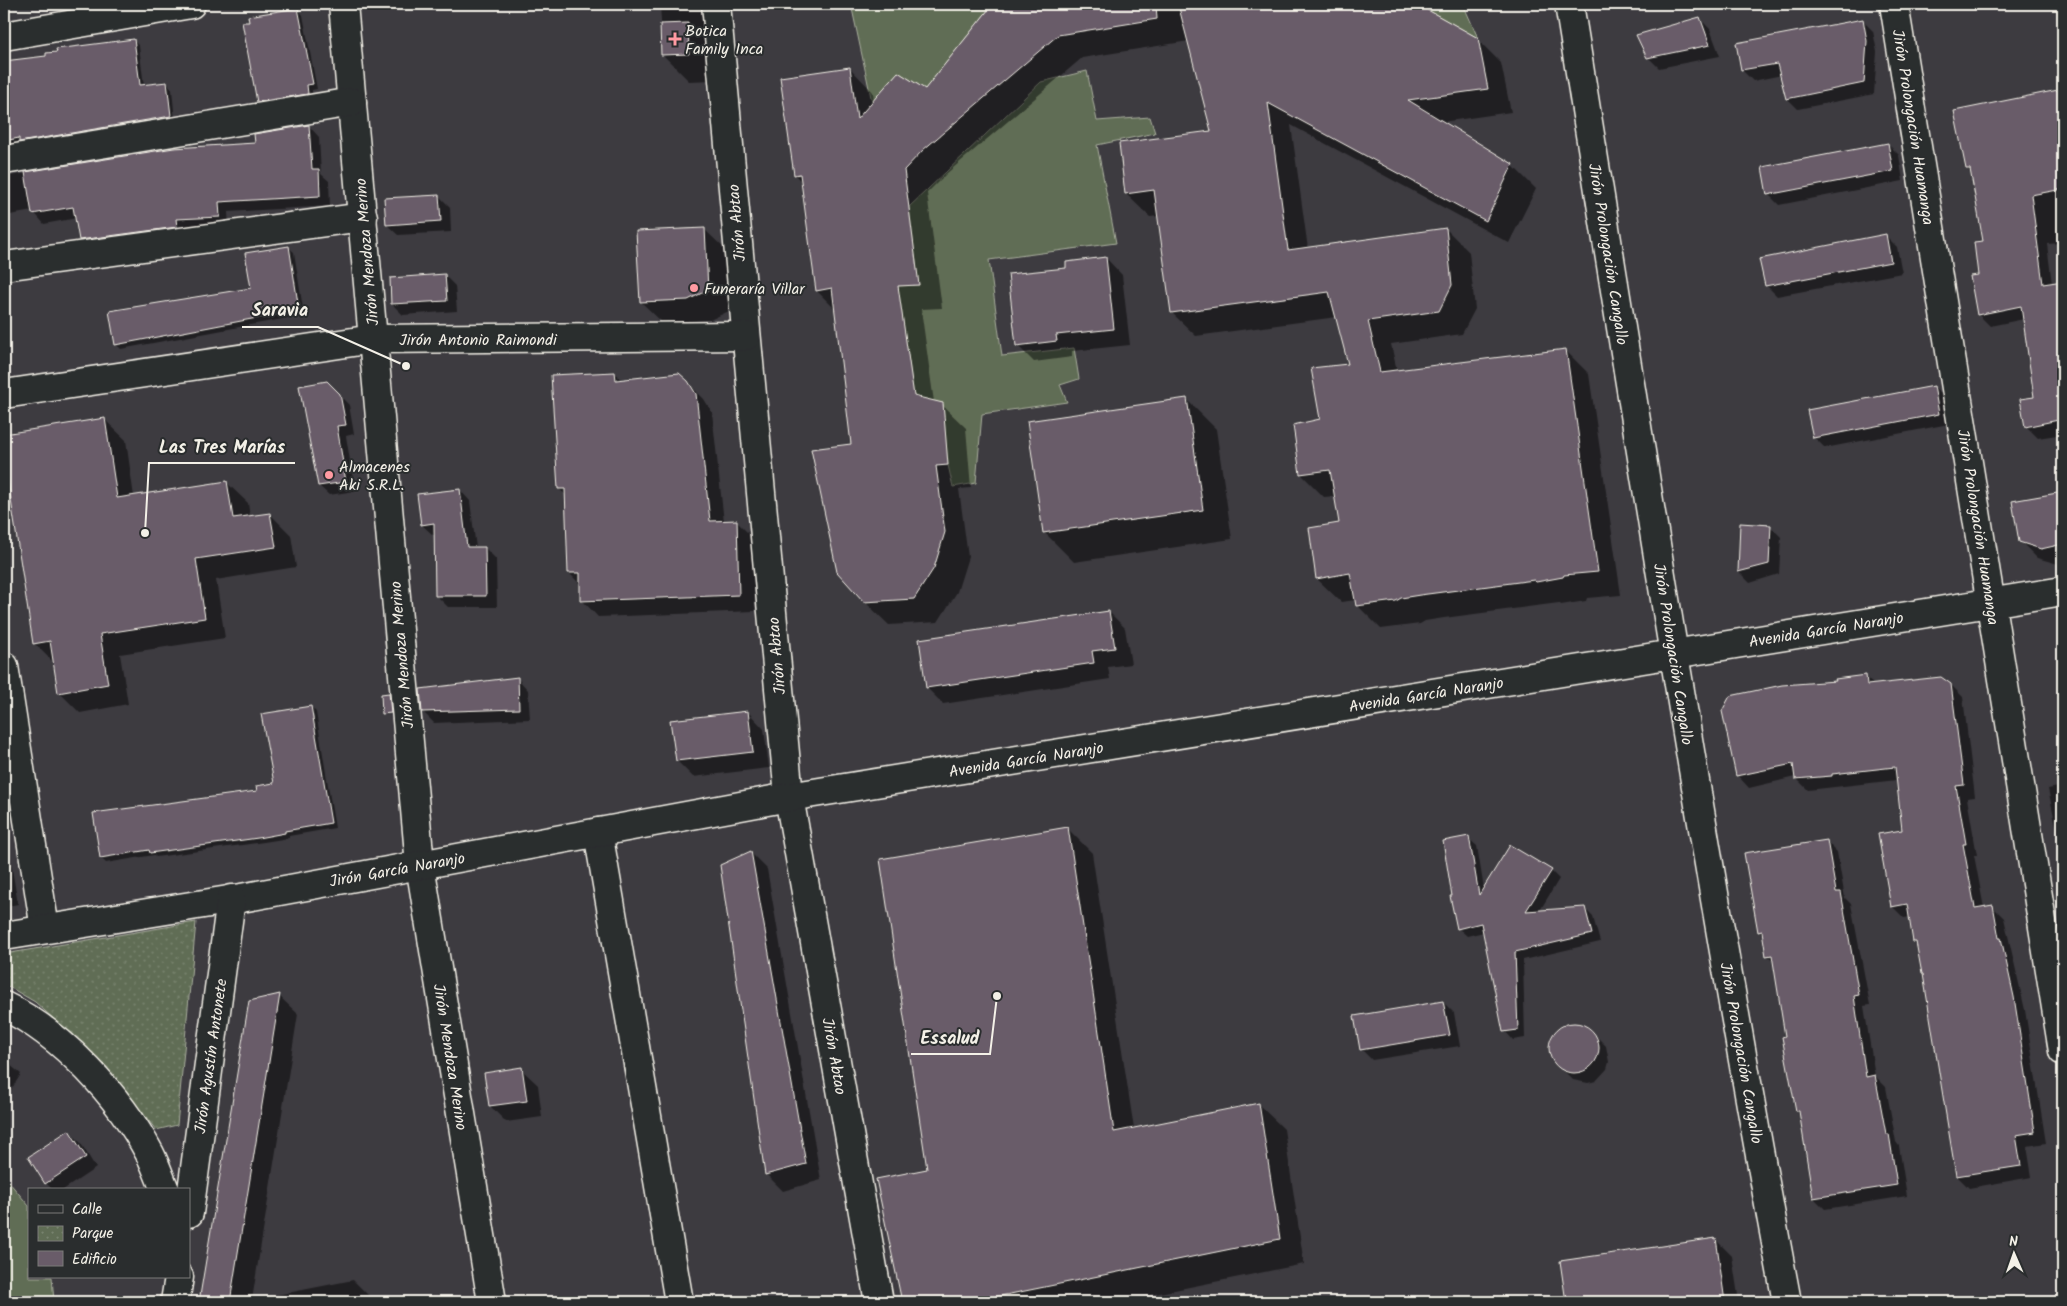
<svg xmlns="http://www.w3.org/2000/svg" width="2067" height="1306" font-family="Kalam,sans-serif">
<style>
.green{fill:#606d55;stroke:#aaaf9e}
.park{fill:url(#park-dots);stroke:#aaaf9e}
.shadow{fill:#0007}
.building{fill:#695c69;stroke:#f4f1e8}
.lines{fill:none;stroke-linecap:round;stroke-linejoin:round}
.minor-casing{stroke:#f4f1e8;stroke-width:31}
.minor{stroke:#2a2d2e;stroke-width:28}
.poi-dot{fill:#ff9aa2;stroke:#2a2d2e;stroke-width:2}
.labels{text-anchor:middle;stroke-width:4;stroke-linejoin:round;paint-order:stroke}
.poi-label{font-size:16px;fill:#f4f1e8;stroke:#2a2d2e;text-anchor:start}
.street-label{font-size:16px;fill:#f4f1e8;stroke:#2a2d2e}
.leader{fill:none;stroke:#f4f1e8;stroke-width:2}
.callout-dot{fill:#f4f1e8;stroke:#2a2d2e;stroke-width:2}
.callout-label{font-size:18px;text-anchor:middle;font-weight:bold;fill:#f4f1e8;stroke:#2a2d2e;stroke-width:4;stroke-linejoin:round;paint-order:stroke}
</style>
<defs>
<pattern id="park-dots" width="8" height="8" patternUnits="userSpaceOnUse" patternTransform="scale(1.25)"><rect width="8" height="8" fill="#606d55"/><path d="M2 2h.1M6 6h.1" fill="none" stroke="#77826d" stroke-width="1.8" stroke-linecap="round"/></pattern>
</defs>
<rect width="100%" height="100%" fill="#3d3b40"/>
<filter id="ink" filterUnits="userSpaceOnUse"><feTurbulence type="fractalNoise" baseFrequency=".02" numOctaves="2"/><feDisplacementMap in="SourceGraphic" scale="10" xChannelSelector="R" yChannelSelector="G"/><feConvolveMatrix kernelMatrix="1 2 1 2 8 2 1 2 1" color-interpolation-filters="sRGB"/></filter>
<g filter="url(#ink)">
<g class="green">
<polygon points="851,4 993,4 925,89 898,72 872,102"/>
<polygon points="1417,4 1463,4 1478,38"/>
<polygon points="1087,71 1097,121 1150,117 1155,133 1097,145 1116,243 989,260 1002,356 1074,348 1079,379 1060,385 1067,402 982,414 976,483 953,487 948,465 943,404 914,396 898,286 919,285 909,207 1041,82"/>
<polygon points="4,1176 29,1206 29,1277 52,1277 54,1302 4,1302"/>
</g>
<polygon class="park" points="196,922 177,1125 156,1130 105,1065 35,1002 4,984 4,954"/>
<g class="shadow">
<polygon points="660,4 709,4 715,80 689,81 663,55"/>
<polygon points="995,4 1415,4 1477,39 1501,63 1511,112 1442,122 1512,165 1536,189 1509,243 1291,125 1308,249 1446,229 1469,252 1475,309 1462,334 1391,344 1397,371 1566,351 1589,374 1621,595 1587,598 1586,601 1561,605 1559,603 1444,618 1425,621 1420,624 1381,629 1357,605 1356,600 1341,602 1317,579 1310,529 1340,524 1336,496 1324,497 1301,474 1321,420 1350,365 1337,317 1196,336 1172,313 1159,216 1150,217 1126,194 1213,132 1189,41 1082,58 946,174 927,193 942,308 921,309 934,402 942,405 966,428 971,488 959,489 968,557 957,592 938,622 889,625 865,602 853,445 835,309 817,291 802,182 795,175 850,68 873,92 874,101 925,91"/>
<polygon points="298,9 303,15 317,89 312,90 312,98 264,107 258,101"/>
<polygon points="1699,18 1710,29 1720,56 1659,68 1648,57"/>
<polygon points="1862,20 1873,31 1877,52 1874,94 1798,109 1787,98 1782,75 1753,81 1742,70 1737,44"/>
<polygon points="134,41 139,46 144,86 167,83 172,89 175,121 7,149 4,146 4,123 7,122 4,97 4,62 48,57 58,53"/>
<polygon points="2063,90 2063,243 2047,244 2052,284 2063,282 2063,434 2038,438 2026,426 2035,398 2024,319 1990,326 1978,314 1980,276 1985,242 1972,173 1967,169 1955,112"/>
<polygon points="309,126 319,137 321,174 329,181 330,206 228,212 229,227 91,250 80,239 77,218 44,224 33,211 4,216 4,177 174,149 256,144"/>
<polygon points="1888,144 1899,155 1903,181 1779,205 1768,194"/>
<polygon points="439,196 450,207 451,232 398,235 387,225"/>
<polygon points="704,229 726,250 729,311 710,320 663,323 641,302"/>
<polygon points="1886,236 1897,247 1902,273 1777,296 1766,285"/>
<polygon points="288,247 294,252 304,315 121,349 116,344 252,289"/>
<polygon points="1106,258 1122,275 1130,345 1072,351 1072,357 1034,362 1017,345 1068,269"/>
<polygon points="444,275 455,286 457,311 403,315 392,304"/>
<polygon points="615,373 622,381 687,382 704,399 712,412 724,522 736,521 753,538 755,611 598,617 582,600 581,585 569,573 567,496 559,489"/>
<polygon points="326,382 349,405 354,434 346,436 355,491 329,495 319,486"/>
<polygon points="1934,387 1945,398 1949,424 1825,448 1814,437"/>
<polygon points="1187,400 1216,429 1232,539 1074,562 1044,532"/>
<polygon points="105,420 126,440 134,497 227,483 248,503 250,517 270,514 291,535 296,567 216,580 225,638 120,654 128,704 80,713 59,692 54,663 34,643 4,445 4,435"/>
<polygon points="460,490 470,501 476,548 485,548 496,559 497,607 448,607 437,596 436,535 433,535 422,525"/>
<polygon points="2063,493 2063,563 2058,564 2037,558 2020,541 2013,502"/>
<polygon points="1741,524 1770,526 1781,537 1779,574 1750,583 1739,572"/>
<polygon points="1109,612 1125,628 1131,664 1108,667 1110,679 943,704 927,688"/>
<polygon points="1865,677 1874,685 1951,685 1963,697 1975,797 1967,798 1977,855 1974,855 1984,908 1993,907 2004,918 2025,1010 2046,1143 2027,1146 2032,1177 1969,1188 1957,1176 1931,1009 1918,945 1915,941 1910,917 1904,918 1892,906 1904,831 1897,780 1808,790 1795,777 1749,788 1738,776 1723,711 1837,682"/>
<polygon points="518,679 528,690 530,719 434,723 423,712"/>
<polygon points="311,707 316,712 335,828 289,836 289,838 264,842 156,857 154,855 106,863 101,858 276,785"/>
<polygon points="748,712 764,729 769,768 693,777 677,761"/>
<polygon points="2063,786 2063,848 2060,844 2048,789"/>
<polygon points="4,822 18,904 4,907"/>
<polygon points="1067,828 1092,853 1134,1129 1259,1105 1284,1129 1304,1264 1115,1302 903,1302 877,1180 929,1170"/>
<polygon points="1468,838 1477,846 1484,889 1551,871 1559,879 1539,912 1585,909 1593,917 1600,942 1523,960 1525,1038 1513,1040 1505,1031 1484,932 1467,936 1458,928 1454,897"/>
<polygon points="1826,841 1837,852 1845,898 1851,904 1870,1005 1864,1006 1875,1076 1886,1087 1896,1142 1899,1146 1907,1196 1825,1209 1814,1198 1801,1115 1797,1111 1775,962 1767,955 1764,936 1759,931"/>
<polygon points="751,853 767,869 821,1180 783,1191 766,1174"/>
<polygon points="279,996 298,1014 252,1300 353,1280 372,1299 373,1302 201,1302 203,1288"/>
<polygon points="1443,1002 1454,1013 1460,1046 1372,1060 1361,1049"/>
<polygon points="1573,1024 1589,1029 1606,1046 1609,1062 1607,1069 1596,1081 1588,1083 1573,1080 1556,1063 1550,1050 1551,1042 1554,1035 1566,1025"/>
<polygon points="4,1060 21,1074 4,1101"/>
<polygon points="521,1069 538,1085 542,1117 506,1122 490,1106"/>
<polygon points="69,1131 80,1142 96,1168 63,1190 53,1190 46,1183"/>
<polygon points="1715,1239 1732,1256 1739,1302 1568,1302 1562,1262"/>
<polygon points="1266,1296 1272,1302 1228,1302"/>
</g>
<g class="building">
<polygon points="993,4 1156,4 1157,19 1058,35 923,150 904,170 919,285 898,286 914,396 943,403 948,465 936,466 945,532 934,568 914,599 864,602 837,572 811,449 851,444 832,288 816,291 800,174 794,175 780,77 850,67 857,119 898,72 925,89"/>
<polygon points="1178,4 1417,4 1478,38 1488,89 1408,100 1513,164 1486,221 1268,103 1288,250 1446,228 1452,285 1439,311 1368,321 1380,372 1566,349 1598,572 1564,575 1563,577 1536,582 1534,580 1420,595 1401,598 1396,601 1356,606 1350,573 1316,579 1309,528 1339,523 1330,470 1300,474 1293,425 1320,419 1311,368 1348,364 1329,292 1171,313 1154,190 1125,194 1119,143 1211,131"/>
<polygon points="298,8 313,84 307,85 308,94 257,102 242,22 249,22 248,16"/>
<polygon points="1700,17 1710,45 1647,58 1636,35"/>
<polygon points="1863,19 1867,41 1864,83 1786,99 1777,64 1741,70 1736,43"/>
<polygon points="688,23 689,54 661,55 660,24"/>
<polygon points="134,39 140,85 167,82 171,116 19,142 19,138 4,141 4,61 46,56 46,53 57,52 56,49"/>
<polygon points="2063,89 2063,189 2031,195 2043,284 2063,281 2063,419 2025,427 2020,399 2034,397 2021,306 1977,315 1970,276 1978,275 1974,242 1983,241 1970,169 1966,169 1954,111"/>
<polygon points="309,125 312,169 319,169 320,196 219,202 220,217 176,219 177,227 79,240 73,207 32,214 25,172 174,148 255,143 254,134"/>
<polygon points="1888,143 1893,171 1767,195 1762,167"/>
<polygon points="439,195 441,221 386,225 384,198"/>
<polygon points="705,228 708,290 688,300 640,302 636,231"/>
<polygon points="1886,234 1891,262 1765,286 1759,259"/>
<polygon points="289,246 299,310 115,345 109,311 251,288 245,253"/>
<polygon points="1106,257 1114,329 1056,335 1057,341 1016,346 1008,274 1066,268 1066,262"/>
<polygon points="445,274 447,301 391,304 390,278"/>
<polygon points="615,372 616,380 679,373 688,381 696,394 710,521 737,520 739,595 580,601 580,573 568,573 565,489 558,489 551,375"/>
<polygon points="327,381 340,394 346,425 337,426 346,482 318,486 299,386"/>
<polygon points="1934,386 1939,414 1813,438 1807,410"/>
<polygon points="1187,398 1203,510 1043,533 1027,421"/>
<polygon points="105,418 117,498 227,481 233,518 270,513 276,547 196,559 205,618 100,634 108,684 58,693 50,641 33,644 4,454 4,434"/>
<polygon points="460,489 467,547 485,547 486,596 435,596 434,523 421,525 417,494"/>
<polygon points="2063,492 2063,544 2041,549 2019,542 2012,501"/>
<polygon points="1740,523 1771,525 1769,564 1738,572"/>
<polygon points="1109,611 1115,648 1092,651 1094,663 926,688 919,639"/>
<polygon points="1866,675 1867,685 1941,677 1951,684 1964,785 1956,786 1966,844 1963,844 1975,908 1993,905 1999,938 2001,938 2014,997 2035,1132 2016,1135 2021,1166 1956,1176 1923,974 1922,974 1916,942 1913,942 1907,904 1891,907 1878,834 1902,830 1895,767 1832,774 1832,776 1795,779 1793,764 1736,776 1722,711 1730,696 1782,685 1836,681 1835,679"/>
<polygon points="518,677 519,709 422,712 420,689"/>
<polygon points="389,693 391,713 382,714 381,694"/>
<polygon points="311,706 331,823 285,831 285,833 258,838 150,853 149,850 100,858 93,813 257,791 256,786 274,783 261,714"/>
<polygon points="748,711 753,752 676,761 670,720"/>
<polygon points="1068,827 1114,1132 1259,1103 1280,1239 971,1302 902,1302 876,1179 927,1169 880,859"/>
<polygon points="1469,836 1479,895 1510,845 1552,870 1526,911 1585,907 1592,934 1515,952 1518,1030 1503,1032 1481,923 1457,929 1450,896 1452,896 1443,841"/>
<polygon points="1827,840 1836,892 1841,892 1859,995 1854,996 1866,1077 1875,1075 1886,1134 1889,1134 1897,1185 1813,1198 1799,1111 1796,1111 1782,1037 1785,1036 1772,955 1766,956 1762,931 1758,932 1744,853"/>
<polygon points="751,851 806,1164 765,1175 720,865"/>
<polygon points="280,994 230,1302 199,1302 249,1001"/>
<polygon points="1443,1001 1450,1035 1360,1050 1354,1016"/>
<circle cx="1574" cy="1048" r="25"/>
<polygon points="522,1067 527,1101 489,1106 484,1073"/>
<polygon points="69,1130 86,1157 45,1184 28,1157"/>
<polygon points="1716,1238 1725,1302 1566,1302 1560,1261"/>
</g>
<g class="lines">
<defs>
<g id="minor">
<polyline points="343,4 420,865 492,1302"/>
<polyline points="716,4 789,797 879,1302"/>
<path d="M1569,4C1639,437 1706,871 1787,1302"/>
<polyline points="1894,4 2063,1051"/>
<polyline points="4,36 191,4"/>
<polyline points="4,160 352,102"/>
<polyline points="4,266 363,217"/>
<polyline points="4,394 373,339 746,336"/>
<polyline points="4,666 45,929"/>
<polyline points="598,832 679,1302"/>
<polyline points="4,936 241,898 789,797 2063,591"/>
<path d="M4,1006C63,1034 120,1097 150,1154C156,1166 160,1178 165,1190"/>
<polyline points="189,1213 231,899"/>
<polyline points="175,1302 179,1277"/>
</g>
</defs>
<use href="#minor" class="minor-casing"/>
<use href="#minor" class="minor"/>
</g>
</g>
<g class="poi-dot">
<path d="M672.5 31.5h5v5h5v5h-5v5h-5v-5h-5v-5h5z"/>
<circle cx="694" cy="288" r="5"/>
<circle cx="329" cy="475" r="5"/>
</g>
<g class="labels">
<g class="poi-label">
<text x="685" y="36">Botica<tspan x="685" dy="18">Family Inca</tspan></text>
<text x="704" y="294">Funeraría Villar</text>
<text x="339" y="472">Almacenes<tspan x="339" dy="18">Aki S.R.L.</tspan></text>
</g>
<g class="street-label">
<text transform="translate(1914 127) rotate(81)" y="6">Jirón Prolongación Huamanga</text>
<text transform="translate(736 223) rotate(-95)" y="6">Jirón Abtao</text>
<text transform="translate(366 252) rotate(-95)" y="6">Jirón Mendoza Merino</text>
<text transform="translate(1609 254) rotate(81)" y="6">Jirón Prolongación Cangallo</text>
<text x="478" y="345">Jirón Antonio Raimondi</text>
<text transform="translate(1979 527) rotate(81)" y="6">Jirón Prolongación Huamanga</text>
<text transform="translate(1826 629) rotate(-9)" y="6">Avenida García Naranjo</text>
<text transform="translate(1674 654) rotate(81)" y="6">Jirón Prolongación Cangallo</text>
<text transform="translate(401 655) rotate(-95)" y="6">Jirón Mendoza Merino</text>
<text transform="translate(776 656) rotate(-95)" y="6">Jirón Abtao</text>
<text transform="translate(1426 694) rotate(-9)" y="6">Avenida García Naranjo</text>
<text transform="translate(1026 759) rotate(-9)" y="6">Avenida García Naranjo</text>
<text transform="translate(397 869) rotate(-10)" y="6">Jirón García Naranjo</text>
<text transform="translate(1742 1053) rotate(80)" y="6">Jirón Prolongación Cangallo</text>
<text transform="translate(210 1056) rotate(-82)" y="6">Jirón Agustín Antonete</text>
<text transform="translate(835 1056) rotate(80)" y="6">Jirón Abtao</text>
<text transform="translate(451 1057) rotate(81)" y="6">Jirón Mendoza Merino</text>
</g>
</g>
<path class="leader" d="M406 366L318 327H242M145 533L149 463H295M997 996L990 1054H911"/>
<g class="callout-dot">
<circle cx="406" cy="366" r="5"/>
<circle cx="145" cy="533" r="5"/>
<circle cx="997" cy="996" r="5"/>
</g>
<g class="callout-label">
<text x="280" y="316">Saravia</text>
<text x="222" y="453">Las Tres Marías</text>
<text x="950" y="1044">Essalud</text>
</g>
<rect width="2067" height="1306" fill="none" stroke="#2a2d2e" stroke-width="20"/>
<rect x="10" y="10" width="2047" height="1286" fill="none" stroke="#f4f1e8" stroke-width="2" filter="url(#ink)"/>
<rect x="28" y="1188" width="162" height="90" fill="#2a2d2e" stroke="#7b7b78"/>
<rect x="38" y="1205" width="25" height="8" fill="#2a2d2e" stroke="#7b7b78"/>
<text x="72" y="1214" font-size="15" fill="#f4f1e8">Calle</text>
<rect x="38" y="1226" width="25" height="15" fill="url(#park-dots)" stroke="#7b7b78"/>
<text x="72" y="1238" font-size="15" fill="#f4f1e8">Parque</text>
<rect x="38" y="1251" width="25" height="15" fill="#695c69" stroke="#7b7b78"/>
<text x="72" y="1264" font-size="15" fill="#f4f1e8">Edificio</text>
<g transform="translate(2014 1254) rotate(358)" stroke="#2a2d2e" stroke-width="4" paint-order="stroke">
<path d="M0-4L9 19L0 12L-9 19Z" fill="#f4f1e8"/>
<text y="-8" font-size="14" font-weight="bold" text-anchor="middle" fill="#f4f1e8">N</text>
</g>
</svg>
